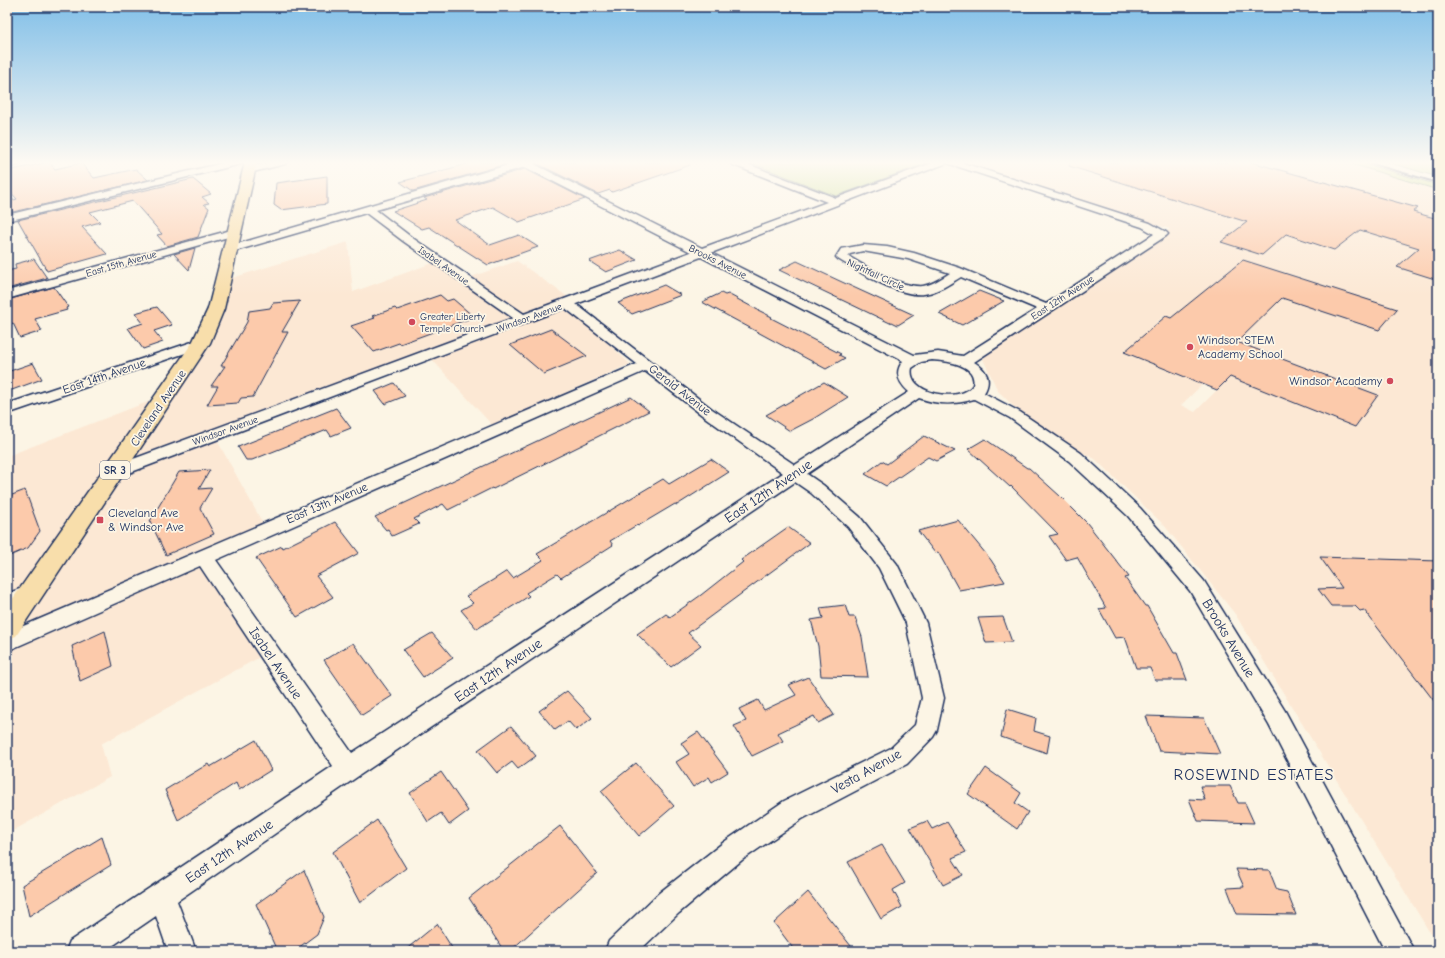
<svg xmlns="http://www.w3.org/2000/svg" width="1445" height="958" font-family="'Comic Neue',sans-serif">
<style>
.built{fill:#fce8d4;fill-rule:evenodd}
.green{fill:#cadf95;stroke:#72877a}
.building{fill:#fccaab;stroke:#1b2f5e}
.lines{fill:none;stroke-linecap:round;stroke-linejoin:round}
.minor-casing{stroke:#1b2f5e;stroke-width:3}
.tertiary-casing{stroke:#1b2f5e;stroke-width:3}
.primary-casing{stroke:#1b2f5e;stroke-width:3}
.minor{fill:#fcf5e5;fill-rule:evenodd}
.tertiary{fill:#fcf5e5;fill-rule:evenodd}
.primary{fill:#f8deab;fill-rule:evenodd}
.rail{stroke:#1b2f5e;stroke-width:2}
.poi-dot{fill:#d1495b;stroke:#fcf5e5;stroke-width:1.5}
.labels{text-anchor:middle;stroke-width:3.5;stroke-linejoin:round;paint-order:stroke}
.far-street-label{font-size:10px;fill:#1b2f5e;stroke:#fcf5e5}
.far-poi-label{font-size:10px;fill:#1b2f5e;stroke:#fcf5e5;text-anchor:start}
.shield{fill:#fcf5e5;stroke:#5e6a86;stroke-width:1}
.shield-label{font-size:11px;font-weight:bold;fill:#1b2f5e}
.poi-label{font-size:12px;fill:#1b2f5e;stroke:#fcf5e5;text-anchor:start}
.street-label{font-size:12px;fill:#1b2f5e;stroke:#fcf5e5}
.near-street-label{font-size:14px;fill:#1b2f5e;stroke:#fcf5e5}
.near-neighbourhood-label{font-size:16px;letter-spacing:1px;fill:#1b2f5e;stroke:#fcf5e5}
</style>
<rect width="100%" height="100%" fill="#fcf5e5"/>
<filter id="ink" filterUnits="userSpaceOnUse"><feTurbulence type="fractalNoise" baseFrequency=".025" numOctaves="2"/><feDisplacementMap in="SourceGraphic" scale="8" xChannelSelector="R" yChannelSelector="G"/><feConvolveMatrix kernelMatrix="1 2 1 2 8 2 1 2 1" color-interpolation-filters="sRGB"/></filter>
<g filter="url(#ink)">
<g class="built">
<path d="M953,162H1345L1438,190V946L1235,614L1164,525L1095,459L1038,430L998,391L983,359L1010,332L1170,229ZM1232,269L1250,275L1264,276L1272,269L1396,309L1379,330L1282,298L1237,342L1378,395L1355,427L1230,377L1195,412L1181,405L1203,384L1124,352L1139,339L1144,340L1158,328L1153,326L1165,315L1171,318Z"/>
<polygon points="348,242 353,292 438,261 465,279 517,261 572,300 569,306 630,364 492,425 427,354 213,433 266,529 205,558 260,657 101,744 110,777 7,834 7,456 150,401 205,320 216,283"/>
</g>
<g class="green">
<polygon points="749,162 930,162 836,196"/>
<polygon points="1345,162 1359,162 1438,185 1438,190"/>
<polygon points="1387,162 1438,162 1438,177"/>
</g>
<g class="building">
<polygon points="49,162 55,169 81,163 94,178 136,169 148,180 13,212 7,202 17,199 7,188 7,171"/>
<polygon points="474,162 513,162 413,191 400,182"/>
<polygon points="536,162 690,162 690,165 612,192 610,190 598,194 536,163"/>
<polygon points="1070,162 1251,162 1418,208 1413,212 1438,219 1438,280 1397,267 1419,248 1360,230 1334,250 1286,234 1262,255 1221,242 1247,222 1069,166"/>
<polygon points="525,169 585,199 519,222 493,207 455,220 490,245 519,235 538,247 488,265 429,227 422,229 393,211 427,200 424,198"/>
<polygon points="327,176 327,204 281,210 274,205 276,183"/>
<polygon points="193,179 211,194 202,197 209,203 204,204 209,208 198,237 167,246 157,235 162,234 133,201 90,212 100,222 82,227 107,254 47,271 18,220"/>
<polygon points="195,248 189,270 174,254"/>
<polygon points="620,250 637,260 606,272 589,261"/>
<polygon points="34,259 47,278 7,289 7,271 16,269 15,264"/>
<polygon points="1243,260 1397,309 1379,330 1282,298 1237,342 1378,395 1355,427 1230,377 1217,390 1124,352 1166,316 1171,318"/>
<polygon points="797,261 842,282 914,315 898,325 892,322 890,323 779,270"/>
<polygon points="664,285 681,295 632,314 618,303"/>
<polygon points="54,287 68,307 66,308 67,310 35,319 42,331 20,338 13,323 7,325 7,300"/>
<polygon points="979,291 1004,301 962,325 939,314"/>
<polygon points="721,293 725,295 728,294 754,308 772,317 771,318 841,354 839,355 845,358 826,369 702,302"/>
<polygon points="440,295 447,301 453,299 474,317 400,344 399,343 374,352 351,326 375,318 372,316 395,308 397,310"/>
<polygon points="300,301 282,332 288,332 253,397 241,398 238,403 207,405 218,386 211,386 225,366 221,366 247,322 249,311 270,308 273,303"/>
<polygon points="157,307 172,325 154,331 163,342 143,349 128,328 143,323 135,313"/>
<polygon points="551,329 587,356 544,374 510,345"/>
<polygon points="33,363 42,379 12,390 7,380 7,372"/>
<polygon points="824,382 848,397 813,419 790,431 766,415"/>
<polygon points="394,383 405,396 385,404 375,391"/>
<polygon points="631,397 649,411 587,442 588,442 493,489 492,488 448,510 443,504 414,519 419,524 392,536 388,529 386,530 375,517"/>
<polygon points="336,408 351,428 331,436 327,430 252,460 246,460 238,447"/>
<polygon points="924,436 955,451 936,461 928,457 886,486 865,474 882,461 887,464"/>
<polygon points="985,439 1027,468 1029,468 1060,496 1087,523 1129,577 1125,578 1145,606 1147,606 1174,653 1177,653 1187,680 1155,680 1150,668 1136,668 1125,637 1115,638 1099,609 1106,608 1077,557 1066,560 1049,536 1058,534 1011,486 1010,487 968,449"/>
<polygon points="711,459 729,472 677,505 675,504 638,526 637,525 610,541 613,545 561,578 557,574 526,593 529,596 477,629 461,610 473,603 466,596 493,580 507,571 513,578 543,560 537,554 663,479 669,484"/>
<polygon points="210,470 199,489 212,488 200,508 214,534 166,555 150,521 179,472"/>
<polygon points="25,490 40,531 28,548 7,557 7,497"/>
<polygon points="958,520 991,560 1005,582 959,590 938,552 935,553 918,531"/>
<polygon points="335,522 359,553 316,576 333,597 297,617 256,558 282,546 283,548"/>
<polygon points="788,527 810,543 688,633 701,645 671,667 637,634 666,614 670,617 701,595 743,562 741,560"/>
<polygon points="1320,557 1438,561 1438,706 1364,610 1360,611 1355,606 1331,606 1318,589 1342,588"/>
<polygon points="845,605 849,617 855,617 862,637 868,677 821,676 818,646 811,620 823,618 820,608"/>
<polygon points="1003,617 1012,642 986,643 978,618"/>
<polygon points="105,631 113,666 80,681 72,646"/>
<polygon points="432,633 453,658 423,677 403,650"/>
<polygon points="353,643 392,696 362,715 324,660"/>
<polygon points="808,677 834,715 818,723 814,716 778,733 783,741 752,756 734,726 746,721 739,709 758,700 764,710 796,695 789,685"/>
<polygon points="567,691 592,718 576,730 568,721 555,730 539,711"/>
<polygon points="1007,709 1036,718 1034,731 1050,736 1047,753 1001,737"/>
<polygon points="1146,716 1204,718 1220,754 1159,751"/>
<polygon points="511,726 536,756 518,769 512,762 497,773 478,750"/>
<polygon points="698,732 728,772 712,782 709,777 693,787 676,762 689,754 681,743"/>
<polygon points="256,740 271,770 239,790 236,783 178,820 165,790 208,764 210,767"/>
<polygon points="636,763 674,806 639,836 601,791"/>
<polygon points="986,768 1021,793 1015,803 1028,812 1017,829 968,794"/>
<polygon points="441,772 468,811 449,825 441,813 428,822 410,793"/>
<polygon points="1200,786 1230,786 1238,803 1245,803 1254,823 1198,821 1189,799 1205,800"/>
<polygon points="377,820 406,868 360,903 333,852"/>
<polygon points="927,821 932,829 947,822 966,852 952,858 963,875 943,885 910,828"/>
<polygon points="560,826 597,873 510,951 504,951 469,898"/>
<polygon points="102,837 111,865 29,916 22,885"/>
<polygon points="882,845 905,883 893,890 902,907 881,919 848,862"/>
<polygon points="1236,869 1269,870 1277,890 1287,892 1296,915 1237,914 1227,888 1244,887"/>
<polygon points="304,870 324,917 317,934 294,951 277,951 256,904"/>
<polygon points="808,892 855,951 795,951 774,923"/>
<polygon points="437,924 454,951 404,951"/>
</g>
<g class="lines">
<defs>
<g id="minor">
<polygon points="227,162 243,162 241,164 7,221 7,215"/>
<polygon points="271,162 287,162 285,164 249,173 244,170 246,168"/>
<path d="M518,162H535L534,164L702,248L827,202L731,164L729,162H742L836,198L935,162H960L1150,223L1166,232L1168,234L1166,236L974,362C987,370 992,380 984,393L1020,412L1081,453L1140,508L1204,581L1285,711L1414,951H1385L1269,725L1190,591L1128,516L1069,461L1010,418L974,399C955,405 938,405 919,398L807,474L823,485L860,517L897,564L926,623L944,698L937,730L933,737L907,764L802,819L742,860L679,913L639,951H605L609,941L659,893L724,842L784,801L891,748L915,725L922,698L906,623L879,568L848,527L811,493L795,482L357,777L177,901L196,951H168L156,916L105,951H66L70,941L333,766L200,566L7,651V633L637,364L565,308L121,476L115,478L109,476L107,472L109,468L513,318L403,241L366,213L235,251H227L225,249L227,247ZM947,163L1142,227L1154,234L1046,304L960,268L914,253L887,247L863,245L841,249L836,257L838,259C859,272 899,297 924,294C938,292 949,284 961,277L1037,309L963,356L938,352L914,355L711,253ZM525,167L691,252L524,314L411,237L376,210ZM863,251L908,259L950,273C942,278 932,285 923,286C901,288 866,267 848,256L850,254ZM701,257L903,361C894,372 898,382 909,392L795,465L712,409L576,304ZM932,360C946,361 978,364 973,385C961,404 906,394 912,368L921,362ZM645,371L702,415L783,473L352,753L216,560Z"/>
<polygon points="235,229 239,230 241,232 239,234 7,299 7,291"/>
<polygon points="201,339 206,340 208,343 206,346 7,414 7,404"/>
<polygon points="32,584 39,587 42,592 39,597 7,611 7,594"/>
</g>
<polygon id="tertiary" points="7,162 23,162 21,164 7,168"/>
<polygon id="primary" points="245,162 257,162 224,309 210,343 16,636 7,639 7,607 192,343 208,309"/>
</defs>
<use href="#minor" class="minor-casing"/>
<use href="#tertiary" class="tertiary-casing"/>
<use href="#primary" class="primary-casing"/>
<use href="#minor" class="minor"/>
<use href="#tertiary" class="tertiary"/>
<use href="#primary" class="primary"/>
<polyline class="rail" points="1366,162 1438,183"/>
</g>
</g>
<linearGradient id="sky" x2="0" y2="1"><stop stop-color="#81bfe8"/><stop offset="0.55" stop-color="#fefaf3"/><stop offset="1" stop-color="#fefaf3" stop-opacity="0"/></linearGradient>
<rect width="1445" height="296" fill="url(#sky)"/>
<g class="poi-dot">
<circle cx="412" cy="322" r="4"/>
<circle cx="1190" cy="347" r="4"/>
<circle cx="1390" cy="381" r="4"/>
<rect x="96" y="516" width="8" height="8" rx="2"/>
</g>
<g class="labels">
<g class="far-street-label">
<text transform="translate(718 261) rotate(27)" y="4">Brooks Avenue</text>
<text transform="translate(121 263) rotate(-16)" y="4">East 15th Avenue</text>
<text transform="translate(444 265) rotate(35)" y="4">Isabel Avenue</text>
<text transform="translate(876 274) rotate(25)" y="4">Nightfall Circle</text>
<text transform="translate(1062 297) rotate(-33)" y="4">East 12th Avenue</text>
<text transform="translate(529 317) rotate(-20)" y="4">Windsor Avenue</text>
<text transform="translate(225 430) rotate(-20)" y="4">Windsor Avenue</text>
</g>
<g class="far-poi-label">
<text x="420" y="320">Greater Liberty<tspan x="420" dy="12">Temple Church</tspan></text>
</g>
<rect class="shield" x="100" y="461" width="30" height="18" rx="3"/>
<g class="shield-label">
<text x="115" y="474">SR 3</text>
</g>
<g class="poi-label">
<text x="1198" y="344">Windsor STEM<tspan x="1198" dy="14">Academy School</tspan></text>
<text x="1382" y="385" text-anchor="end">Windsor Academy</text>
<text x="108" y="517">Cleveland Ave<tspan x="108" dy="14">&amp; Windsor Ave</tspan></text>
</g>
<g class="street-label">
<text transform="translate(104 376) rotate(-19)" y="4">East 14th Avenue</text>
<text transform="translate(680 390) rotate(38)" y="4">Gerald Avenue</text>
<text transform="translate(158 408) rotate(-56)" y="4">Cleveland Avenue</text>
<text transform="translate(327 503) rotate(-23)" y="4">East 13th Avenue</text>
</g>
<g class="near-street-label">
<text transform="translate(768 491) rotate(-34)" y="5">East 12th Avenue</text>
<text transform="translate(1229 638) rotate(59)" y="5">Brooks Avenue</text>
<text transform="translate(276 663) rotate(56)" y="5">Isabel Avenue</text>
<text transform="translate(498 670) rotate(-34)" y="5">East 12th Avenue</text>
<text transform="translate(866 771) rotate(-29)" y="5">Vesta Avenue</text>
<text transform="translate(229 851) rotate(-34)" y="5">East 12th Avenue</text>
</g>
<g class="near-neighbourhood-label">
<text x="1254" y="780">ROSEWIND ESTATES</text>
</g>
</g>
<rect width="1445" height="958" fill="none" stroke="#fcf5e5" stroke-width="24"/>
<rect x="12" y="12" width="1421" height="934" fill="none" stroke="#1b2f5e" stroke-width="1.5" filter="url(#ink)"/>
</svg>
